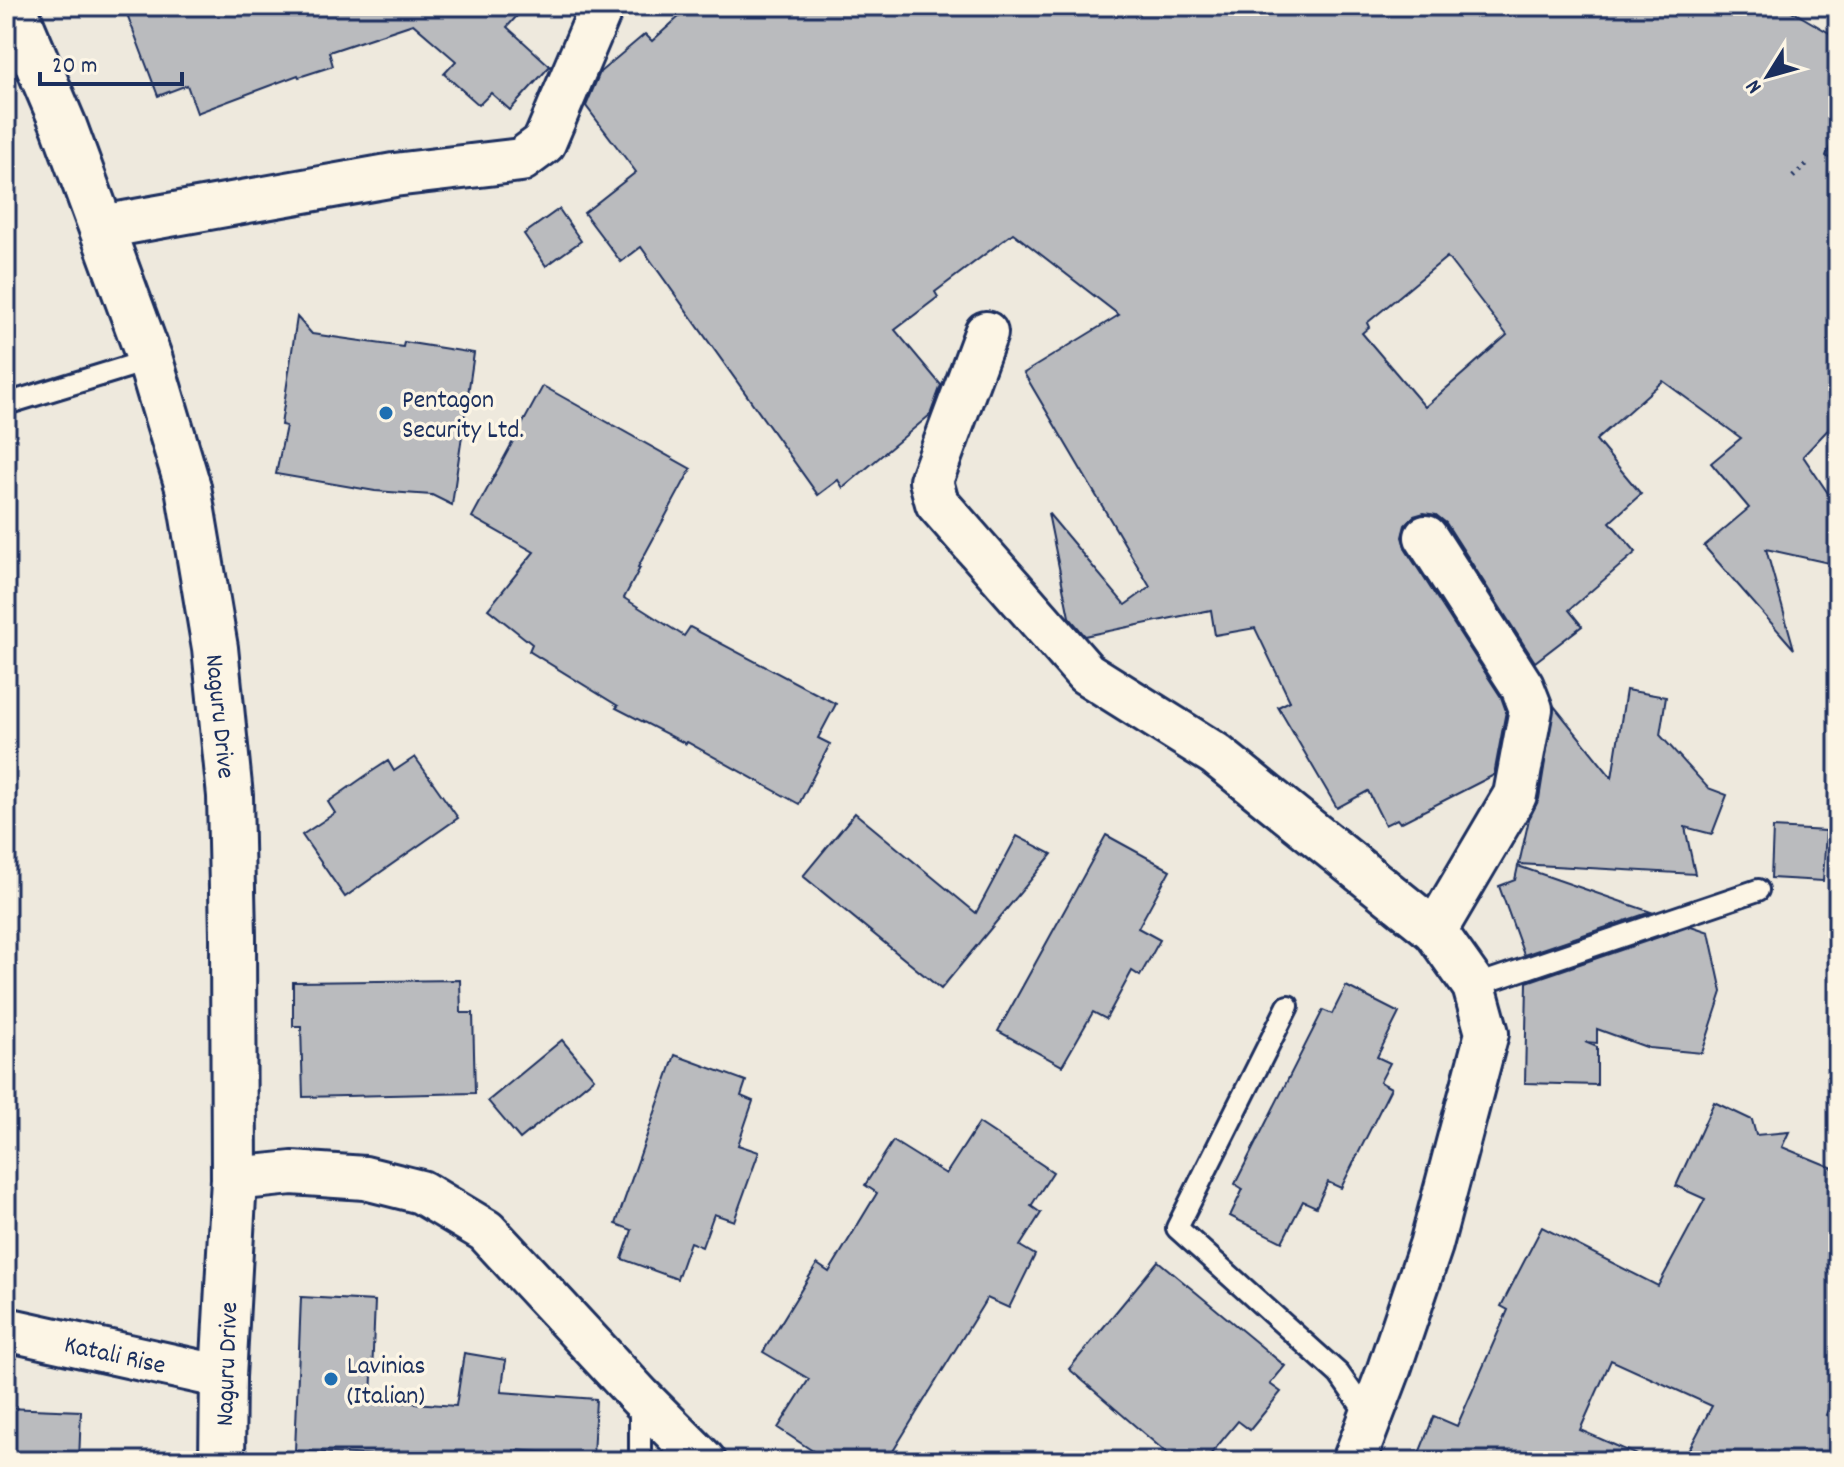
<svg xmlns="http://www.w3.org/2000/svg" width="1844" height="1467" font-family="Dekko,sans-serif">
<style>
.building{fill:#babbbe;stroke:#1b2f5e;stroke-width:2;fill-rule:evenodd}
.lines{fill:none;stroke-linecap:round;stroke-linejoin:round}
.service-casing{stroke:#1b2f5e;stroke-width:26}
.minor-casing{stroke:#1b2f5e;stroke-width:48}
.tertiary-casing{stroke:#1b2f5e;stroke-width:50}
.path{stroke:#1b2f5e;stroke-width:5;stroke-dasharray:2 6;stroke-linecap:butt}
.service{stroke:#fcf5e5;stroke-width:20}
.minor{stroke:#fcf5e5;stroke-width:42}
.tertiary{stroke:#fcf5e5;stroke-width:44}
.poi-dot{fill:#1f6fb2;stroke:#fcf5e5;stroke-width:3}
.labels{text-anchor:middle;stroke-width:7;stroke-linejoin:round;paint-order:stroke}
.poi-label{font-size:26px;fill:#1b2f5e;stroke:#fcf5e5;text-anchor:start}
.street-label{font-size:26px;fill:#1b2f5e;stroke:#fcf5e5}
</style>
<rect width="100%" height="100%" fill="#eee9dd"/>
<filter id="ink" filterUnits="userSpaceOnUse"><feTurbulence type="fractalNoise" baseFrequency=".0125" numOctaves="2"/><feDisplacementMap in="SourceGraphic" scale="16" xChannelSelector="R" yChannelSelector="G"/><feConvolveMatrix kernelMatrix="1 2 1 2 8 2 1 2 1" color-interpolation-filters="sRGB"/></filter>
<g filter="url(#ink)">
<g class="building">
<polygon points="124,6 526,6 507,27 550,66 510,110 491,93 479,105 444,74 456,61 413,24 329,52 333,66 299,77 298,75 197,113 187,85 158,96"/>
<path d="M691,6H1783L1838,38V128L1826,156L1838,164V419L1803,456L1838,508V565L1766,549L1794,649L1704,546L1749,508L1711,463L1741,438L1663,381L1596,440L1641,494L1610,522L1636,552L1569,610L1582,626L1535,662L1446,523L1436,515L1424,513L1414,516L1405,525L1402,537L1406,550L1501,697L1506,711L1494,775L1400,823L1397,819L1385,825L1368,791L1337,808L1278,707L1290,701L1255,628L1215,635L1211,610L1085,636L1069,617L1048,513L1125,605L1150,587L1024,373L1119,315L1013,233L935,292L938,297L895,330L941,385L930,415L843,488L838,480L818,495L641,247L621,262L584,213L636,172L586,106L600,72L645,34L652,41ZM1447,257L1507,335L1425,407L1362,333L1369,327L1367,323Z"/>
<polygon points="559,209 581,241 546,266 524,234"/>
<polygon points="297,317 312,334 403,347 404,342 474,353 452,505 432,495 375,491 276,474 286,426 281,425"/>
<polygon points="543,386 691,469 638,567 640,568 624,598 684,636 690,627 836,704 818,738 830,744 799,804 687,742 686,744 616,708 618,706 529,651 532,644 488,609 534,552 472,517"/>
<polygon points="1626,690 1666,697 1660,735 1708,788 1727,795 1712,834 1685,827 1695,874 1519,864 1529,819 1539,799 1554,706 1612,778"/>
<polygon points="415,757 458,818 345,897 302,835 335,813 328,802 371,772 388,761 394,771"/>
<polygon points="855,813 976,913 1017,836 1052,854 941,989 803,876"/>
<polygon points="1773,828 1826,831 1823,881 1771,878"/>
<polygon points="1106,835 1170,870 1138,928 1160,940 1140,976 1132,971 1106,1019 1093,1012 1062,1066 998,1031"/>
<polygon points="1518,866 1651,912 1524,955 1499,886 1515,880"/>
<polygon points="1691,926 1709,932 1722,992 1702,1053 1649,1048 1597,1029 1597,1043 1585,1042 1597,1047 1597,1085 1525,1083 1527,982"/>
<polygon points="460,980 461,1013 473,1013 475,1093 303,1097 301,1026 293,1026 293,982"/>
<polygon points="1346,986 1399,1013 1377,1057 1390,1063 1380,1082 1391,1088 1341,1188 1328,1182 1316,1207 1303,1201 1282,1242 1230,1216 1243,1189 1235,1184 1323,1010 1332,1014"/>
<polygon points="562,1040 594,1078 520,1139 488,1101"/>
<polygon points="675,1055 746,1081 741,1096 753,1101 738,1145 759,1152 734,1221 714,1214 702,1247 690,1242 677,1279 622,1259 632,1230 616,1224"/>
<polygon points="1714,1102 1752,1120 1756,1135 1789,1132 1782,1147 1838,1170 1838,1384 1826,1415 1838,1420 1838,1461 1683,1461 1712,1406 1611,1360 1580,1430 1651,1461 1416,1461 1434,1416 1457,1426 1508,1310 1501,1306 1542,1227 1658,1286 1705,1199 1676,1186"/>
<polygon points="979,1123 1053,1172 1031,1206 1041,1213 1020,1246 1035,1255 1009,1308 987,1298 887,1461 828,1461 778,1428 809,1379 763,1352 817,1264 829,1272 877,1193 865,1185 893,1141 946,1174"/>
<polygon points="1158,1261 1285,1366 1270,1384 1281,1392 1250,1430 1238,1421 1205,1461 1176,1461 1069,1369"/>
<polygon points="301,1297 375,1301 371,1400 456,1406 464,1353 506,1360 501,1392 596,1399 593,1456 514,1450 512,1461 421,1461 391,1459 391,1456 295,1451"/>
<polygon points="6,1408 81,1411 79,1461 6,1461"/>
</g>
<g class="lines">
<defs>
<g id="service">
<polyline points="6,404 150,360"/>
<polyline points="1474,986 1758,890"/>
<polyline points="1288,1006 1177,1228 1339,1374 1370,1418"/>
<polyline points="640,1461 640,1401"/>
</g>
<g id="minor">
<polyline points="102,227 394,175 521,160 544,143 602,6"/>
<polyline points="986,333 931,481 937,503 1086,673 1215,754 1435,931 1474,986 1487,1033 1431,1245 1388,1372 1354,1461"/>
<polyline points="1426,537 1522,686 1531,709 1515,795 1435,931"/>
<polyline points="234,1179 292,1173 365,1178 421,1192 486,1231 640,1397 704,1461"/>
<path id="s1" d="M6,1329L223,1377"/>
</g>
<g id="tertiary">
<path id="s2" d="M13,6L64,126L150,360L188,487L215,648L230,796L233,936L234,1179L223,1377L222,1461"/>
</g>
</defs>
<use href="#service" class="service-casing"/>
<use href="#minor" class="minor-casing"/>
<use href="#tertiary" class="tertiary-casing"/>
<polyline class="path" points="1793,177 1810,161"/>
<use href="#service" class="service"/>
<use href="#minor" class="minor"/>
<use href="#tertiary" class="tertiary"/>
</g>
</g>
<g class="poi-dot">
<circle cx="386" cy="413" r="8"/>
<circle cx="331" cy="1379" r="8"/>
</g>
<g class="labels">
<g class="poi-label">
<text x="402" y="407">Pentagon<tspan x="402" dy="30">Security Ltd.</tspan></text>
<text x="347" y="1373">Lavinias<tspan x="347" dy="30">(Italian)</tspan></text>
</g>
<g class="street-label">
<text dy="9" stroke="none"><textPath href="#s2" startOffset="744">Naguru Drive</textPath></text>
<text dy="9" stroke="none"><textPath href="#s1" startOffset="112">Katali Rise</textPath></text>
<text transform="translate(225 1364) rotate(-88)" y="9">Naguru Drive</text>
</g>
</g>
<rect width="1844" height="1467" fill="none" stroke="#fcf5e5" stroke-width="32"/>
<rect x="16" y="16" width="1812" height="1435" fill="none" stroke="#1b2f5e" stroke-width="3" filter="url(#ink)"/>
<g transform="translate(1768 76) rotate(233)" stroke="#fcf5e5" stroke-width="6" paint-order="stroke">
<path d="M0-6L14 30L0 20L-14 30Z" fill="#1b2f5e"/>
<text y="-12" font-size="22" font-weight="bold" text-anchor="middle" fill="#1b2f5e">N</text>
</g>
<path d="M40 72v12h142v-12" fill="none" stroke="#1b2f5e" stroke-width="4"/>
<text x="52" y="72" font-size="24" fill="#1b2f5e" stroke="#fcf5e5" stroke-width="6" paint-order="stroke">20 m</text>
</svg>
